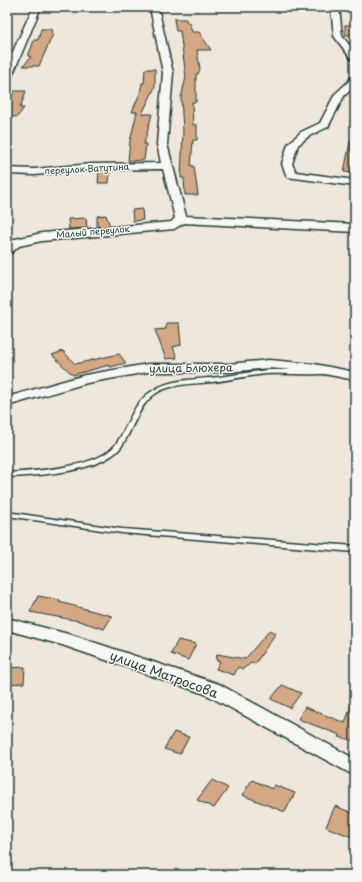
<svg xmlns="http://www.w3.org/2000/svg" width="362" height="882" font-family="'Playpen Sans',sans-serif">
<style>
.building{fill:#d4a785;stroke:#1f3d34}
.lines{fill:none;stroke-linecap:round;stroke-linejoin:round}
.lane-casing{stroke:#1f3d34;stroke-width:3}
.street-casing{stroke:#1f3d34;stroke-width:3}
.lane{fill:#f6f6f2;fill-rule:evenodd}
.street{fill:#f6f6f2;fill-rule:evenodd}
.labels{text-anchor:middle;stroke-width:3;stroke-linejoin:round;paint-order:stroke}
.far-street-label{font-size:9px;fill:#1f3d34;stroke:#f6f6f2}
.street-label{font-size:11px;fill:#1f3d34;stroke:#f6f6f2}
.near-street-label{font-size:13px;fill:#1f3d34;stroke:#f6f6f2}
</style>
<rect width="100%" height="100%" fill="#efe6dc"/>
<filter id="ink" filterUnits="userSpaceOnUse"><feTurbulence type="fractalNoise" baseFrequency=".025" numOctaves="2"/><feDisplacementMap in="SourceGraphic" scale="8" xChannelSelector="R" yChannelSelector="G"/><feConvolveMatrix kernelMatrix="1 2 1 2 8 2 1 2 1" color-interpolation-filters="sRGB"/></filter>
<g filter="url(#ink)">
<g class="building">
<polygon points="174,19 186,19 187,23 189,23 192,32 199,32 211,50 197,50 200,69 198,74 196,74 196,102 192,102 193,125 197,125 197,140 193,140 191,166 194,166 198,195 185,195 184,178 181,178 183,130 181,98 186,77 180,31 176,31"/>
<rect x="345" y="25" width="10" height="10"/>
<polygon points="41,29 52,29 51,33 53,34 39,66 23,66 31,57 28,56 31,49 34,40 38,40"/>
<polygon points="145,69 155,69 155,87 142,114 152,114 144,144 146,144 144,160 128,161 130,141 137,112 132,112 140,93 142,83 144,83"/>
<polygon points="13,91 26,91 20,108 24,108 17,117 7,116 7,97 11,97"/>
<polygon points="350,142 355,142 355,173 344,172"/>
<polygon points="99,171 110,171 109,183 98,183"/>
<polygon points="142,209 143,220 133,221 132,210"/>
<polygon points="106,215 110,226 97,227 97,216"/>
<polygon points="86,218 87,228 69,229 68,219"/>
<polygon points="166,323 179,323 181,345 173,347 177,358 166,359 155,330 166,329"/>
<polygon points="63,351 75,364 119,354 126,363 110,367 109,365 73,375 52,355"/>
<polygon points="38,596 60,600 59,602 112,616 104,629 79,621 30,612"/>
<polygon points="270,630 275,634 255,664 251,663 243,669 238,667 234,675 216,669 220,661 216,660 217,654 245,659"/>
<polygon points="178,640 196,644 188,660 171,654"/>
<polygon points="25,667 24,683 7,684 7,668"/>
<polygon points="282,685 301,693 290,708 271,699"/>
<polygon points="354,698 355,741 339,737 340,735 298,719 305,707 345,723"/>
<polygon points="174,732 189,737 180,754 164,749"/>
<polygon points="212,780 228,788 214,808 197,800"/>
<polygon points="252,780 272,789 274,785 295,793 285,812 242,795"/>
<polygon points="335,806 355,814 355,838 326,827"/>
</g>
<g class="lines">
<defs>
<g id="lane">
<path d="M267,370H327L330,372L327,374H320C302,375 284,373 266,374C247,376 230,380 212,382C194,384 175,383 158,392C139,403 134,427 123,444C107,472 36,476 7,477V473C35,471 99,468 116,444C129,426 132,402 154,390C173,378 197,380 219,377C235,375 251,372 267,370Z"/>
<polygon points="7,512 122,529 355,546 355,552 122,533 7,516"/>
</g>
<g id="street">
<polygon points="33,7 41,7 12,76 7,79 7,65"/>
<polygon points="150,7 158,7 173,73 167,144 186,216 355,224 355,232 184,223 174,229 42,241 19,246 11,253 7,254 7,244 11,240 42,233 171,222 175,218 163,169 92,170 34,175 7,174 7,168 34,169 92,164 161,163 157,144 163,73"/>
<polygon points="331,7 339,7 342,36 355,52 355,61 352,60 334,36"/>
<polygon points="355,75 355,86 344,96 328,127 309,136 298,145 292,164 296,172 355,180 355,186 287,177 282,164 288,144 301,132 320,123 335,94 348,82 352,76"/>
<polygon points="269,360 314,364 355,372 355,380 314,372 269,368 228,372 148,372 87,383 7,406 7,397 85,375 148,364 228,364"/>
<polygon points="7,618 72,635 219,684 355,759 355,776 205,694 62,645 7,630"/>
</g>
</defs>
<use href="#lane" class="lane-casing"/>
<use href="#street" class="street-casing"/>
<use href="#lane" class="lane"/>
<use href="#street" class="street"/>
</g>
</g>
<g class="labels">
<g class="far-street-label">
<text transform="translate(87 169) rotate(-3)" y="3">переулок Ватутина</text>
<text transform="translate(93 232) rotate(-5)" y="3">Малый переулок</text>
</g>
<g class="street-label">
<text transform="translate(191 368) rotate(-1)" y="4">улица Блюхера</text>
</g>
<g class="near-street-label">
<text transform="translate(164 674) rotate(20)" y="5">улица Матросова</text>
</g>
</g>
<rect width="362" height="882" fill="none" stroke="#f6f6f2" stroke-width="24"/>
<rect x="12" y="12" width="338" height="858" fill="none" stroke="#1f3d34" stroke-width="1.5" filter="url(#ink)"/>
</svg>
